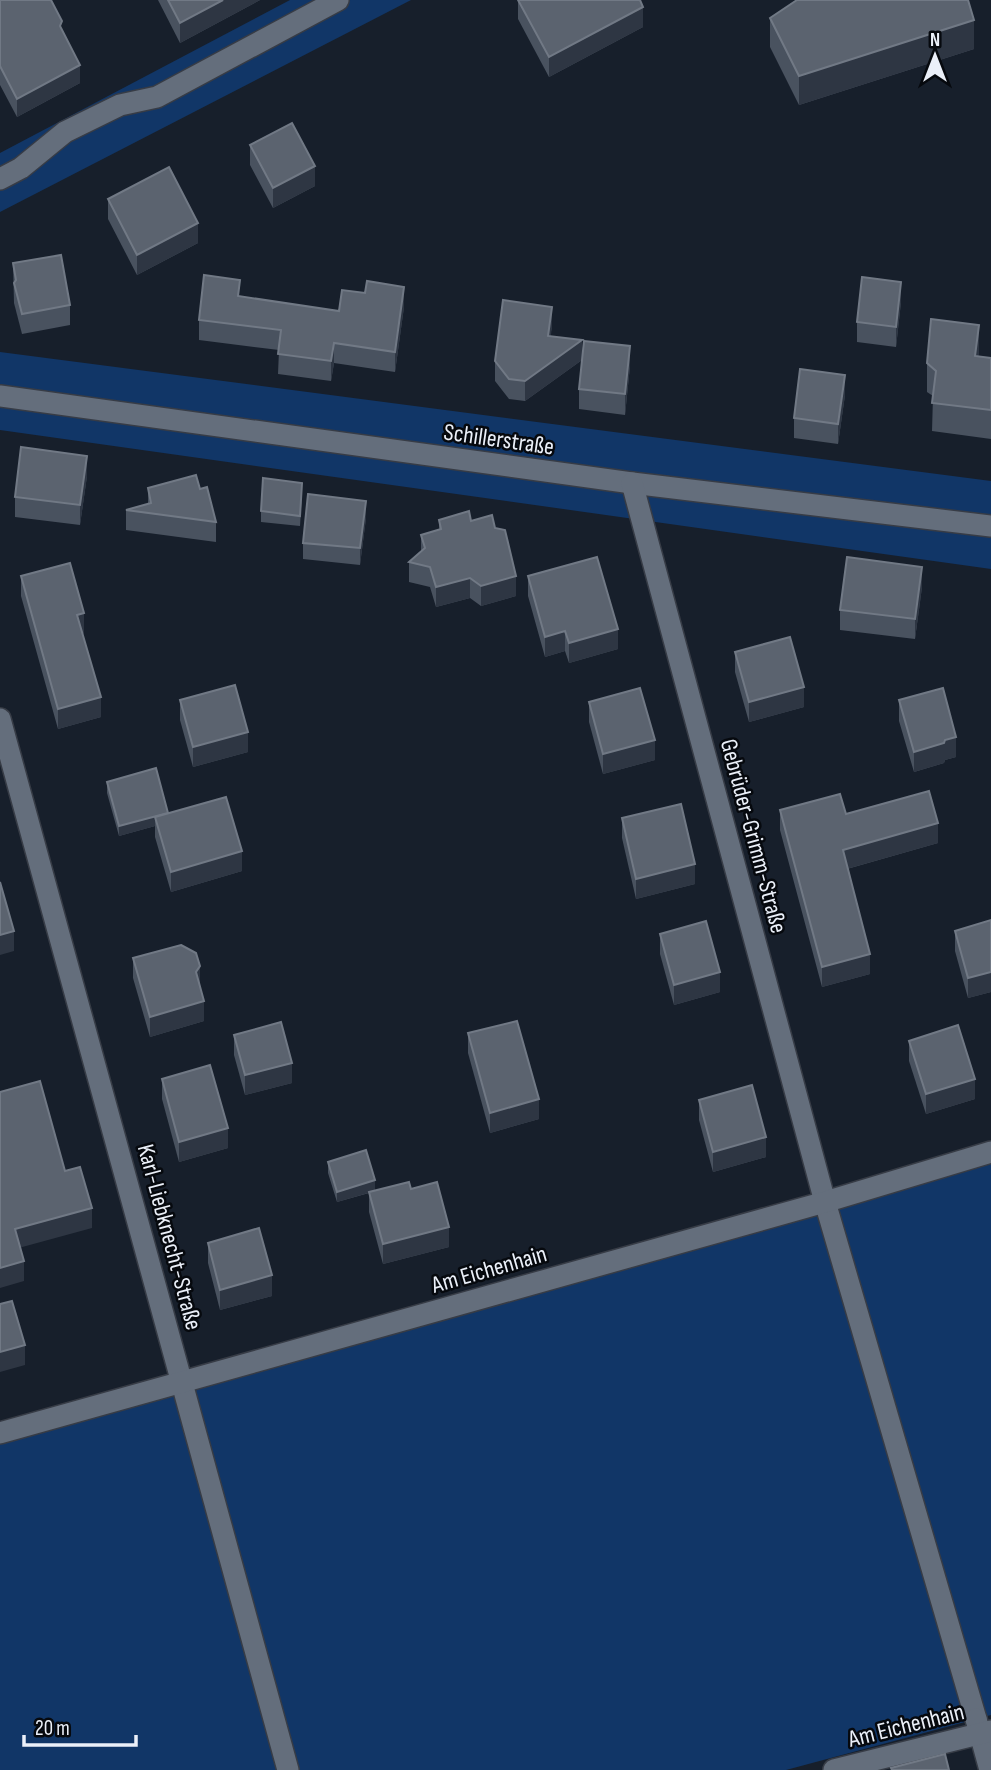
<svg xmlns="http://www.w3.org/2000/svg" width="991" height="1770" font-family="'Sofia Sans Condensed',sans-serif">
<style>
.green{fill:#113667}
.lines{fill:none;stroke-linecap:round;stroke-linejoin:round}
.lane-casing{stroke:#373c46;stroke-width:24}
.street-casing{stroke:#373c46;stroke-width:24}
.lane{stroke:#646e7c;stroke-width:21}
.street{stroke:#646e7c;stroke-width:21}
.wall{fill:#49525f}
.shaded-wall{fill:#2e3643}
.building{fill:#5b636f;stroke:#717985;stroke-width:2}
.labels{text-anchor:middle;stroke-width:5;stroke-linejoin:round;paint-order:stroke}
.street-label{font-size:24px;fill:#ebf0f9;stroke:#06090e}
</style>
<rect width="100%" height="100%" fill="#171f2b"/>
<g class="green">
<polygon points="290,0 411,0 0,212 0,153"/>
<polygon points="0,352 991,481 991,569 0,430"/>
<polygon points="991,1152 991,1715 786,1770 0,1770 0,1438"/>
</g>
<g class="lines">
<defs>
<polyline id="lane" points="825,1202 976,1719"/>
<g id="street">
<polyline points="0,179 21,168 65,132 120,105 157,97 338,0"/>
<polyline points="0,396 632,483 991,526"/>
<polyline points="632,483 825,1202"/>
<polyline points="0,719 288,1770"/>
<polyline points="0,1433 825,1202 991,1152"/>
<polyline points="976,1719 990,1770"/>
<polyline points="834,1770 991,1731"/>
</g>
</defs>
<use href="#lane" class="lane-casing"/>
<use href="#street" class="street-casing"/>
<use href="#lane" class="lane"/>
<use href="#street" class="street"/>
</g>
<g class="wall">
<polygon points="0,0 62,30 80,83 17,117 0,85"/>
<polygon points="158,0 260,0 180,43"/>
<polygon points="518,0 643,27 549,77 518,19"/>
<polygon points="770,18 974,49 799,105 770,47"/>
<polygon points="250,145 315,186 273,208 250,165"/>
<polygon points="108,199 198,243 137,275 108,219"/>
<polygon points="13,263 70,305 70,325 22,334 14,303"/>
<polygon points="240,297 339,311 404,307 395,372 334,363 331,381 278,374 279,350 199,340 199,320"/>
<polygon points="901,302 896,347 857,342 857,322"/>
<polygon points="552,327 550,336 582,360 525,401 509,399 495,381 495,361"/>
<polygon points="979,356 991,358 991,439 932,431 933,396 927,392 927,363"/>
<polygon points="630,366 625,415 579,409 579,389"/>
<polygon points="845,395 838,444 794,438 794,418"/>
<polygon points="87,476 80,525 15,517 15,497"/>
<polygon points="148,488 200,489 216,522 216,542 126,530 126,510 148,504"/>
<polygon points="302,493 300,526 261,522 261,511"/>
<polygon points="366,518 360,565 303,559 303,543"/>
<polygon points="439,520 471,521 516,596 481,606 470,598 436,607 430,587 409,582 409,562 421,551 421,535 439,530"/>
<polygon points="21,576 84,633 82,634 101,717 58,729 21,596"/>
<polygon points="528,576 618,649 569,663 565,651 545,657 528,596"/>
<polygon points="922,587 915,639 840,630 840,610"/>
<polygon points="735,652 804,707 749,722 735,672"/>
<polygon points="180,700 248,752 193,767 180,720"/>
<polygon points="899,700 956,757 945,760 944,763 914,772 899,721"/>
<polygon points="589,702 655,760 603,774 589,722"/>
<polygon points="107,782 168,814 242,871 171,892 155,837 155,826 119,836 107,793"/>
<polygon points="780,810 846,814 938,843 847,869 870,974 822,987 780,830"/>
<polygon points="622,818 695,884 636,899 622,838"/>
<polygon points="991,920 991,992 968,998 955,951 955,931"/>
<polygon points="660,934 720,992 674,1005 660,954"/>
<polygon points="133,958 200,985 204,1021 150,1037 133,978"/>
<polygon points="468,1033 539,1119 490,1133 468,1053"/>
<polygon points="234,1035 292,1083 245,1095 234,1055"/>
<polygon points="909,1041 975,1099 926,1114 909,1061"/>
<polygon points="162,1079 228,1148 179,1162 162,1099"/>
<polygon points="699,1100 766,1157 713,1172 699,1120"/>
<polygon points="328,1162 375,1191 411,1189 449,1247 383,1264 369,1212 369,1193 337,1202 328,1173"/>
<polygon points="208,1243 272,1296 220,1310 208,1263"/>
</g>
<g class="shaded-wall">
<polygon points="223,0 260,0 180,43 180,23"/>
<polygon points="643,7 643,27 549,77 549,57"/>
<polygon points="974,20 974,49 799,105 799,76"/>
<polygon points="80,65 80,83 17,117 17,99"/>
<polygon points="315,166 315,186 273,208 273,188"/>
<polygon points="198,223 198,243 137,275 137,255"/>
<polygon points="901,282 901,302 896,347 896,327"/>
<polygon points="404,287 404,307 395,372 395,352"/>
<polygon points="552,307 552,327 548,356 548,336"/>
<polygon points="979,325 979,354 975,384 975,356"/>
<polygon points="582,340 582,360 525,401 525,381"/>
<polygon points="334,343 334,363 331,381 331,361"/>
<polygon points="630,346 630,366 625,415 625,394"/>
<polygon points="845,375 845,395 838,444 838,424"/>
<polygon points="87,456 87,476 80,525 80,505"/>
<polygon points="366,501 366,518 360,565 360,548"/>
<polygon points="922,567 922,587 915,639 915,619"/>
<polygon points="516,576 516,596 481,606 481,586"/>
<polygon points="470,578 470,598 436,607 436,587"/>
<polygon points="84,613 84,633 77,635 77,615"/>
<polygon points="618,629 618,649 569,663 569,643"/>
<polygon points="565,631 565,651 545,657 545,637"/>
<polygon points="804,687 804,707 749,722 749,702"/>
<polygon points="101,697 101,717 58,729 58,709"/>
<polygon points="248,732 248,752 193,767 193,747"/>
<polygon points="956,737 956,757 945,760 944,763 914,772 914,752"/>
<polygon points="655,740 655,760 603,774 603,754"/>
<polygon points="168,813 168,823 155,817 155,826 119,836 119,826"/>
<polygon points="938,823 938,843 843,870 843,850"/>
<polygon points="242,851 242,871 171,892 171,872"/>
<polygon points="695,864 695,884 636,899 636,879"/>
<polygon points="14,931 14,951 0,955 0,935"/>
<polygon points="870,954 870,974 822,987 822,967"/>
<polygon points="200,966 200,986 196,972"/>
<polygon points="720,972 720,992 674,1005 674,985"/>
<polygon points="991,972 991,992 968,998 968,978"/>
<polygon points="204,1001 204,1021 150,1037 150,1017"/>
<polygon points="292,1063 292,1083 245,1095 245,1075"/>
<polygon points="975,1079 975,1099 926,1114 926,1094"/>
<polygon points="539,1099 539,1119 490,1133 490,1113"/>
<polygon points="228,1128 228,1148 179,1162 179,1142"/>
<polygon points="766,1137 766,1157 713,1172 713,1152"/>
<polygon points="375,1180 375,1191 337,1202 337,1192"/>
<polygon points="92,1208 92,1228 15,1249 15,1229"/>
<polygon points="449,1227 449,1247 383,1264 383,1244"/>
<polygon points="24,1261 24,1281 0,1288 0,1268"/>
<polygon points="272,1275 272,1296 220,1310 220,1290"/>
<polygon points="25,1345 25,1365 0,1372 0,1352"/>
</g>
<g class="building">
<polygon points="0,0 51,0 62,21 60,26 80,65 17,99 0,66"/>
<polygon points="168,0 223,0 180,23"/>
<polygon points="518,0 640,0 643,7 549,57"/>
<polygon points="797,0 968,0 974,20 799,76 770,18"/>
<polygon points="292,123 315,166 273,188 250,145"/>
<polygon points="169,167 198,223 137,255 108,199"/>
<polygon points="61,255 70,305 22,314 14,283 16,280 13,263"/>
<polygon points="204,275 240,280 238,296 339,311 342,290 365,293 367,281 404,287 395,352 334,343 331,361 278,354 281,330 199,320"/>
<polygon points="862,277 901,282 896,327 857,322"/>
<polygon points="503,300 552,307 548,336 582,340 525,381 509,379 495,361"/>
<polygon points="931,319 979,325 975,356 991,358 991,410 932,403 936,371 927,363"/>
<polygon points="584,341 630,346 625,394 579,389"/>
<polygon points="800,369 845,375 838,424 794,418"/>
<polygon points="21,447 87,456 80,505 15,497"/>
<polygon points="196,475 200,489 207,487 216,522 126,510 151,503 148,488"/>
<polygon points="263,478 302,483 300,516 261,511"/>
<polygon points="308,494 366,501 360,548 303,543"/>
<polygon points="469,511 471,521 492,515 495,528 505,530 516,576 481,586 470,578 436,587 430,567 409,562 425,548 421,535 441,529 439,520"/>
<polygon points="597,557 618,629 569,643 565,631 545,637 528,576"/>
<polygon points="847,557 922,567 915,619 840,610"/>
<polygon points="70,563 84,613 77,615 101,697 58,709 21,576"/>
<polygon points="790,637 804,687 749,702 735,652"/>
<polygon points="235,685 248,732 193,747 180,700"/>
<polygon points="640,688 655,740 603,754 589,702"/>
<polygon points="943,688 956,737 945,740 944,743 914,752 899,700"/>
<polygon points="156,768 168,813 119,826 107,782"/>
<polygon points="929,791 938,823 843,850 870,954 822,967 780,810 840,794 846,814"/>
<polygon points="226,797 242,851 171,872 155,817"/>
<polygon points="681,804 695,864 636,879 622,818"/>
<polygon points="0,882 14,931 0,935"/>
<polygon points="991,920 991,972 968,978 955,931"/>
<polygon points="706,921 720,972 674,985 660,934"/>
<polygon points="181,945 196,953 200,966 196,972 204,1001 150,1017 133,958"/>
<polygon points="517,1021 539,1099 490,1113 468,1033"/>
<polygon points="281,1022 292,1063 245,1075 234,1035"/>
<polygon points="958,1025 975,1079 926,1094 909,1041"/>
<polygon points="210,1065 228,1128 179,1142 162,1079"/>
<polygon points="40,1081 65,1171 80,1167 92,1208 15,1229 24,1261 0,1268 0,1092"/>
<polygon points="752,1085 766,1137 713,1152 699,1100"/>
<polygon points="366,1150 375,1180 337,1192 328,1162"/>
<polygon points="409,1182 411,1189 437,1182 449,1227 383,1244 369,1192"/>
<polygon points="259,1228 272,1275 220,1290 208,1243"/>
<polygon points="12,1301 25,1345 0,1352 0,1304"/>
<polygon points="945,1754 949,1770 892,1770 891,1768"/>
</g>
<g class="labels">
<g class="street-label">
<text transform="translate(499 439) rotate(8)" y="8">Schillerstraße</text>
<text transform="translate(754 836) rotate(75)" y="8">Gebrüder-Grimm-Straße</text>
<text transform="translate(170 1237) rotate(75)" y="8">Karl-Liebknecht-Straße</text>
<text transform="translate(489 1269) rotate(-16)" y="8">Am Eichenhain</text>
<text transform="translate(906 1725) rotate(-14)" y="8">Am Eichenhain</text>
</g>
</g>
<g transform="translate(935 56)" stroke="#06090e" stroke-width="5" paint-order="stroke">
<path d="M0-5L12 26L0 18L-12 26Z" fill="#ebf0f9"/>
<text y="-10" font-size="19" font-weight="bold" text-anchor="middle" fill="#ebf0f9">N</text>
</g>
<path d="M24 1735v10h112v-10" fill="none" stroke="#ebf0f9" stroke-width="3.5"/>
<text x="35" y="1735" font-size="21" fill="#ebf0f9" stroke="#06090e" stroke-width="5" paint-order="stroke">20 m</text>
</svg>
